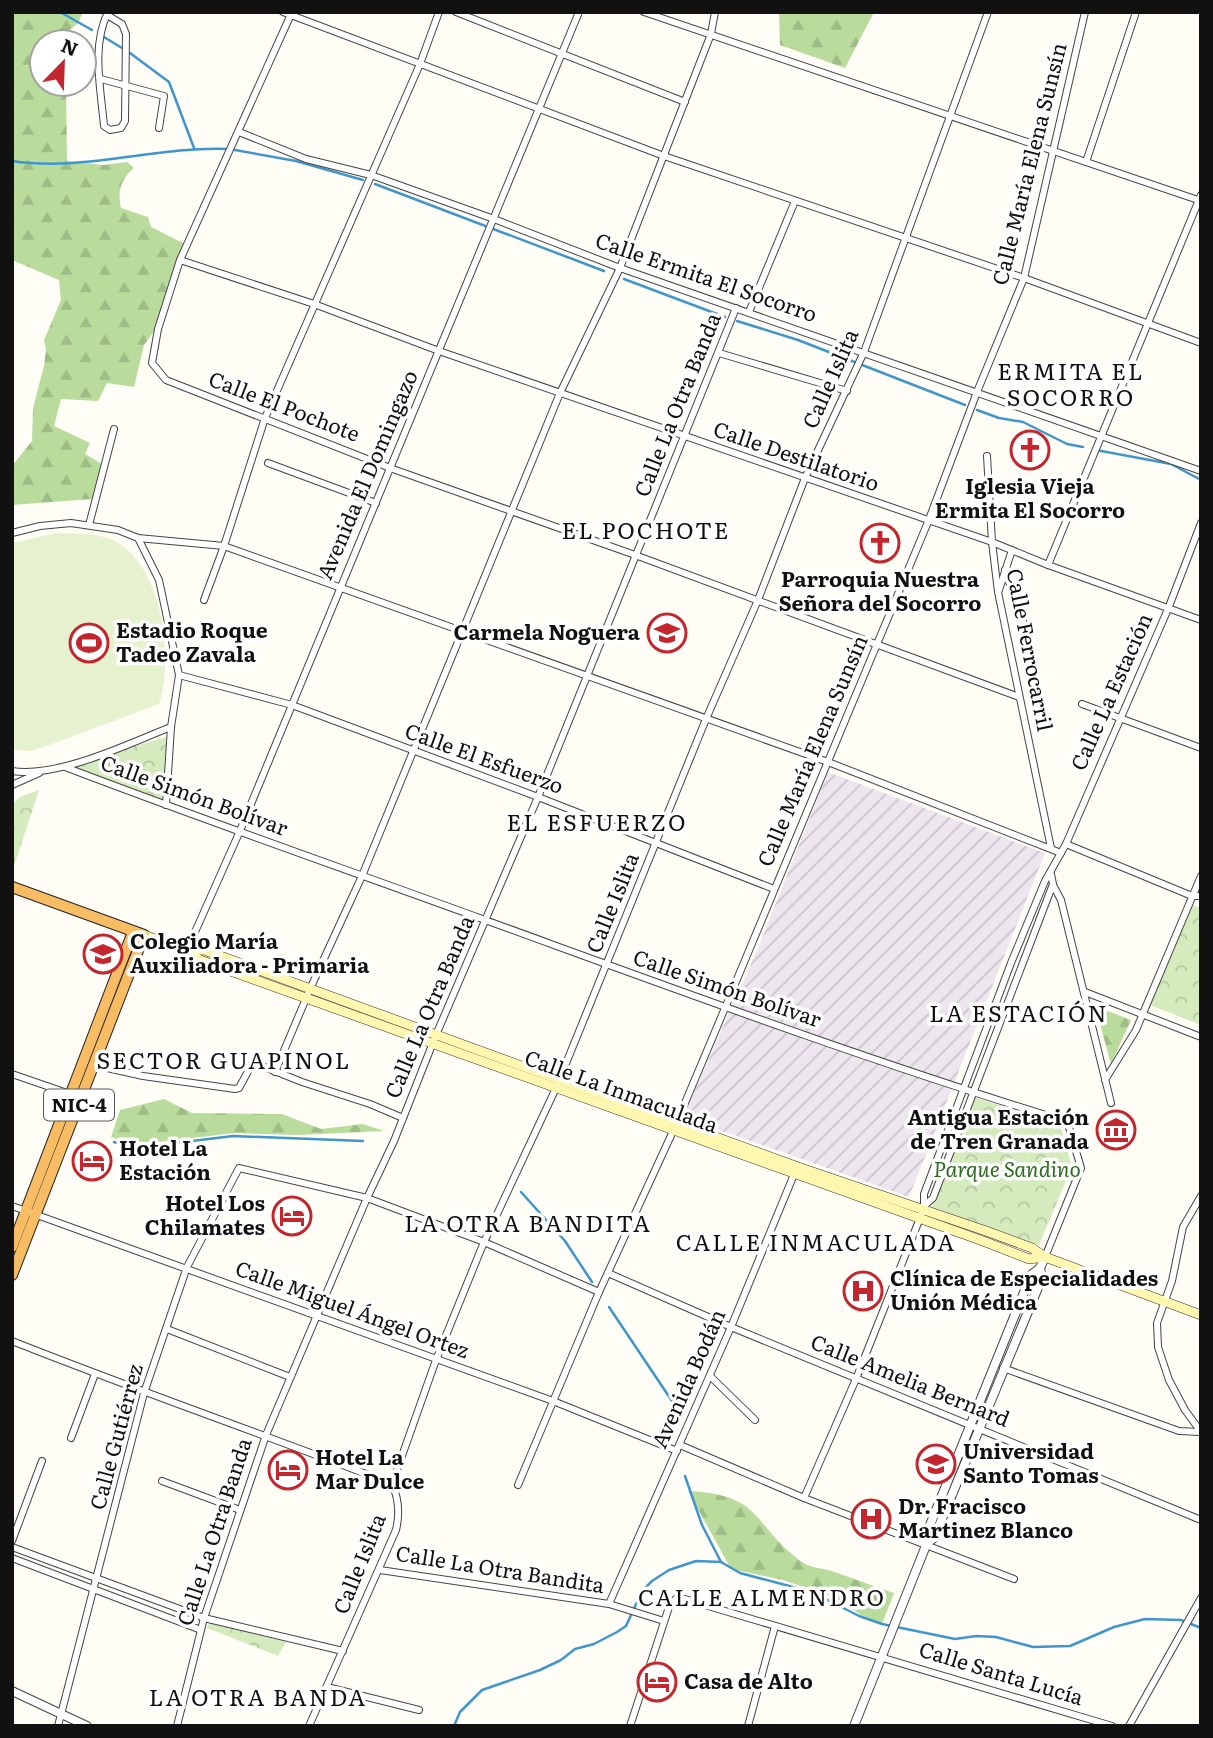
<svg xmlns="http://www.w3.org/2000/svg" width="1213" height="1738" font-family="Literata,serif">
<style>
.industrial{fill:url(#industrial-furrows)}
.forest{fill:url(#forest-firs)}
.park{fill:url(#park-crowns)}
.pitch{fill:#e6f2cf}
.lines{fill:none;stroke-linecap:round;stroke-linejoin:round}
.stream{stroke:#3f96cf;stroke-width:2.5}
.minor-casing{stroke:#444;stroke-width:8}
.tertiary-casing{stroke:#444;stroke-width:10}
.secondary-casing{stroke:#333;stroke-width:10}
.trunk-casing{stroke:#222;stroke-width:12}
.minor{stroke:#fff;stroke-width:6}
.tertiary{stroke:#fff;stroke-width:8}
.secondary{stroke:#fff6b0;stroke-width:9}
.trunk{stroke:#f7bc64;stroke-width:10}
.labels{text-anchor:middle;stroke-width:7;stroke-linejoin:round;paint-order:stroke}
.shield{fill:#fff;stroke:#585858;stroke-width:2}
.shield-label{font-size:19px;font-weight:bold;fill:#111}
.street-label{font-size:21px;fill:#111;stroke:#fff}
.poi-label{font-size:21px;font-weight:bold;fill:#111;stroke:#fff;text-anchor:start}
.park-label{font-size:21px;font-style:italic;fill:#2f6b1f;stroke:#fff}
.neighbourhood-label{font-size:23px;letter-spacing:2px;fill:#111;stroke:#fff}
</style>
<defs>
<pattern id="industrial-furrows" width="10" height="10" patternUnits="userSpaceOnUse" patternTransform="scale(1.75)"><rect width="10" height="10" fill="#eee6ef"/><path d="M-1 1l2-2M0 10L10 0M9 11l2-2" fill="none" stroke="#cbc4cc"/></pattern>
<pattern id="forest-firs" width="22" height="20" patternUnits="userSpaceOnUse" patternTransform="scale(1.75)"><rect width="22" height="20" fill="#b9dc9c"/><path d="M5 1l3.5 6h-7zM16 11l3.5 6h-7z" fill="#9ebc85"/></pattern>
<pattern id="park-crowns" width="20" height="18" patternUnits="userSpaceOnUse" patternTransform="scale(1.75)"><rect width="20" height="18" fill="#d5ebbd"/><path d="M2 6a3 3 0 1 1 6 0M12 15a3 3 0 1 1 6 0" fill="none" stroke="#b6c8a1"/></pattern>
</defs>
<rect width="100%" height="100%" fill="#fffdf5"/>
<polygon class="industrial" points="828,772 1045,853 909,1197 683,1117 758,948"/>
<g class="forest">
<path d="M12,12H83L78,23L65,34V42H42V84H66L67,161L103,165L127,162L134,168C121,178 117,192 121,208L148,217L151,227L183,243L158,326L144,345L134,387L107,383L98,401L61,399L54,426L90,443L85,454L104,465L92,499L12,505V466L32,441L33,408L44,366L46,349L44,340L61,300L59,280L12,260Z"/>
<polygon points="779,12 874,12 845,68 780,45"/>
<polygon points="1095,1006 1131,1020 1111,1064"/>
<polygon points="164,1099 192,1113 282,1114 321,1129 363,1124 384,1131 298,1135 234,1133 135,1145 111,1137 120,1110"/>
<path d="M688,1491C764,1494 752,1526 802,1562C809,1567 819,1568 828,1570C850,1577 872,1586 894,1593L882,1624L861,1615L834,1597L783,1580L731,1569Z"/>
</g>
<g class="park">
<polygon points="166,737 166,804 65,767"/>
<polygon points="39,790 12,872 12,804 20,797"/>
<polygon points="1190,904 1201,908 1201,1025 1150,1005"/>
<polygon points="973,1097 1060,1124 1072,1167 1039,1245 931,1208"/>
<polygon points="210,1622 286,1642 278,1656 207,1628"/>
</g>
<path class="pitch" d="M57,533C75,534 94,533 111,539C162,561 175,658 159,704L47,746L30,751L12,750V543Z"/>
<g class="lines">
<g class="stream">
<polyline points="60,12 92,30"/>
<polyline points="104,37 122,48"/>
<polyline points="130,53 169,82 194,148"/>
<polyline points="235,150 296,161 363,180"/>
<path d="M12,161C84,172 155,146 228,149"/>
<polyline points="375,184 604,271"/>
<polyline points="624,279 725,317"/>
<polyline points="737,321 798,340 965,405"/>
<polyline points="977,410 999,418 1023,422 1067,444 1083,447"/>
<polyline points="1096,450 1171,464 1201,480"/>
<polyline points="114,1142 135,1148 233,1136 363,1141"/>
<polyline points="521,1192 565,1241 592,1282"/>
<polyline points="609,1307 680,1413"/>
<polyline points="685,1476 702,1525 721,1562"/>
<polyline points="454,1726 460,1712 482,1690 540,1670 561,1660 575,1649 594,1644 617,1632 626,1626 642,1591 652,1581 669,1570 696,1561 721,1562 740,1573 812,1592 859,1616 882,1624 955,1639 976,1636 996,1637 1033,1647 1070,1646 1114,1627 1145,1619 1181,1620 1201,1628"/>
</g>
<defs>
<g id="minor">
<polyline points="283,12 664,156 1024,278 1201,343"/>
<polyline points="292,12 180,260 158,329 152,363 166,380 390,468 635,555 1019,697"/>
<polyline points="456,12 685,102"/>
<polyline points="644,12 1201,201"/>
<path d="M107,15L122,24L126,34L125,121L121,128L110,130L104,126C101,90 91,46 108,12"/>
<polyline points="101,79 164,96 159,128"/>
<polyline points="239,132 306,159 371,175 494,219 620,268 1201,471"/>
<polyline points="1086,162 1136,12"/>
<polyline points="180,260 314,304 439,351 992,542 1048,565 1201,620"/>
<polyline points="749,312 795,201"/>
<polyline points="719,353 847,391"/>
<polyline points="987,456 992,542 998,592 1051,848"/>
<polyline points="268,463 376,503"/>
<polyline points="89,525 114,429"/>
<polyline points="12,533 40,526 71,523 118,530 138,538 224,546 828,762 1061,853"/>
<polyline points="138,538 159,580 179,675 171,727 166,805"/>
<polyline points="1048,565 1201,195"/>
<polyline points="1005,570 1025,627"/>
<polyline points="999,590 1012,550"/>
<polyline points="204,600 224,546 265,418 420,64 439,12"/>
<polyline points="179,675 292,705 538,797 774,889"/>
<polyline points="1082,704 1201,748"/>
<path d="M65,767C204,820 345,869 485,920C678,990 869,1061 1065,1121L1068,1124L1081,1168L1045,1257"/>
<path d="M12,771C59,778 127,744 171,727"/>
<polyline points="12,785 39,773"/>
<polyline points="1066,844 1192,896 1201,896"/>
<polyline points="1053,885 1061,900 1111,1103"/>
<polyline points="187,950 239,833 579,12"/>
<polyline points="1085,992 1201,1037"/>
<polyline points="94,1065 143,1076 235,1089 239,1088 252,1064 257,1064 302,1082 370,1104 403,1118"/>
<polyline points="275,1072 310,989 362,876 560,393 620,268 711,34 715,12"/>
<polyline points="12,1074 73,1095"/>
<polyline points="1105,1080 1136,1030 1201,876"/>
<polyline points="1201,1196 1183,1227 1172,1281 1157,1323 1158,1347 1169,1380 1185,1410 1201,1432"/>
<polyline points="12,1206 553,1401 677,1451"/>
<polyline points="924,1206 933,1198 1053,884 1051,874"/>
<polyline points="608,1273 731,1327 1201,1520"/>
<polyline points="167,1329 290,1377"/>
<path d="M12,1341C138,1391 266,1435 392,1484"/>
<polyline points="1003,1368 1179,1431 1200,1432"/>
<polyline points="710,1376 755,1420"/>
<polyline points="71,1438 95,1374"/>
<polyline points="680,1445 804,1498 1014,1579"/>
<polyline points="162,1481 240,1510"/>
<polyline points="518,1485 599,1292 674,1129 725,1008 928,522 977,392 1024,278 1085,12"/>
<polyline points="804,1498 856,1379 920,1218 924,1206 924,1194 1011,963 1045,881 1066,844 1168,609 1201,523"/>
<polyline points="12,1541 42,1461"/>
<polyline points="12,1547 204,1618 343,1651"/>
<polyline points="12,1558 201,1630"/>
<polyline points="380,1570 609,1604 664,1621"/>
<polyline points="609,1604 731,1327 795,1172"/>
<polyline points="327,1687 419,1710"/>
<polyline points="58,1726 144,1393 187,1267 239,1168 367,1198 484,1242 599,1292"/>
<polyline points="177,1726 204,1618 266,1435 367,1198 394,1141 436,1035 538,797 736,308"/>
<path d="M309,1726L396,1530C400,1513 399,1499 392,1484L436,1360L484,1242L556,1088L706,719L758,600L805,478L864,352L988,12"/>
<polyline points="630,1726 670,1604 678,1597 1112,1726"/>
<polyline points="748,1726 775,1626"/>
<polyline points="1129,1726 1201,1598"/>
</g>
<g id="tertiary">
<polyline points="927,1543 934,1538 1042,1278 1040,1268"/>
<polyline points="12,1691 87,1726"/>
<polyline points="854,1726 927,1543 926,1535 1031,1275 1040,1268 1045,1257"/>
</g>
<g id="secondary">
<polyline points="144,935 187,950 200,960 983,1241 1029,1259 1045,1257"/>
<polyline points="187,950 204,950 798,1167 986,1231 1032,1248 1045,1257 1201,1315"/>
</g>
<g id="trunk">
<polyline points="12,887 144,935 12,1275"/>
<polyline points="12,1247 133,932"/>
</g>
</defs>
<use href="#minor" class="minor-casing"/>
<use href="#tertiary" class="tertiary-casing"/>
<use href="#secondary" class="secondary-casing"/>
<use href="#trunk" class="trunk-casing"/>
<use href="#minor" class="minor"/>
<use href="#tertiary" class="tertiary"/>
<use href="#secondary" class="secondary"/>
<use href="#trunk" class="trunk"/>
</g>
<defs>
<symbol id="church-ring" viewBox="-11 -11 22 22"><circle r="9.5" fill="#fff" stroke="#c4262e" stroke-width="1.5"/><path d="M-1.2-6h2.4v3.5h3.3v2.4h-3.3V6h-2.4V-.1h-3.3v-2.4h3.3Z" fill="#c4262e"/></symbol>
<symbol id="school-ring" viewBox="-11 -11 22 22"><circle r="9.5" fill="#fff" stroke="#c4262e" stroke-width="1.5"/><path d="M0-5L7-2L0 1L-7-2ZM-4 1L0 2.5L4 1V4Q0 6-4 4Z" fill="#c4262e"/></symbol>
<symbol id="stadium-ring" viewBox="-11 -11 22 22"><circle r="9.5" fill="#fff" stroke="#c4262e" stroke-width="1.5"/><path d="M0-5a6.5 5 0 1 0 0 10a6.5 5 0 1 0 0-10ZM-3.5-1.8h7v3.6h-7Z" fill="#c4262e"/></symbol>
<symbol id="museum-ring" viewBox="-11 -11 22 22"><circle r="9.5" fill="#fff" stroke="#c4262e" stroke-width="1.5"/><path d="M0-6L6-3V-2H-6V-3ZM-5-1h2V3h-2ZM-1-1h2V3h-2ZM3-1h2V3H3ZM-6 4H6V6H-6Z" fill="#c4262e"/></symbol>
<symbol id="hotel-ring" viewBox="-11 -11 22 22"><circle r="9.5" fill="#fff" stroke="#c4262e" stroke-width="1.5"/><path d="M-6-4.5h1.5V1H6V5H4.5V3h-9V5H-6ZM-4 0a1.8 1.8 0 1 1 3.6 0ZM.5 0V-2.5h3Q6-2.5 6 0Z" fill="#c4262e"/></symbol>
<symbol id="hospital-ring" viewBox="-11 -11 22 22"><circle r="9.5" fill="#fff" stroke="#c4262e" stroke-width="1.5"/><path d="M-5-5h3v3.5h4V-5h3V5h-3V1.5h-4V5h-3Z" fill="#c4262e"/></symbol>
<symbol id="university-ring" viewBox="-11 -11 22 22"><circle r="9.5" fill="#fff" stroke="#c4262e" stroke-width="1.5"/><path d="M0-5L7-2L0 1L-7-2ZM-4 1L0 2.5L4 1V4Q0 6-4 4Z" fill="#c4262e"/></symbol>
</defs>
<g fill-rule="evenodd">
<use href="#church-ring" x="1008" y="428" width="44" height="44"/>
<use href="#church-ring" x="858" y="521" width="44" height="44"/>
<use href="#school-ring" x="645" y="611" width="44" height="44"/>
<use href="#stadium-ring" x="67" y="621" width="44" height="44"/>
<use href="#school-ring" x="81" y="932" width="44" height="44"/>
<use href="#museum-ring" x="1094" y="1108" width="44" height="44"/>
<use href="#hotel-ring" x="70" y="1139" width="44" height="44"/>
<use href="#hotel-ring" x="270" y="1194" width="44" height="44"/>
<use href="#hospital-ring" x="841" y="1269" width="44" height="44"/>
<use href="#university-ring" x="914" y="1442" width="44" height="44"/>
<use href="#hotel-ring" x="266" y="1448" width="44" height="44"/>
<use href="#hospital-ring" x="849" y="1497" width="44" height="44"/>
<use href="#hotel-ring" x="635" y="1660" width="44" height="44"/>
</g>
<g class="labels">
<rect class="shield" x="44" y="1089.5" width="70" height="31" rx="5"/>
<g class="shield-label">
<text x="79" y="1112">NIC-4</text>
</g>
<g class="street-label">
<text transform="translate(1030 164) rotate(-76)" y="7">Calle María Elena Sunsín</text>
<text transform="translate(706 278) rotate(19)" y="7">Calle Ermita El Socorro</text>
<text transform="translate(831 379) rotate(-66)" y="7">Calle Islita</text>
<text transform="translate(678 405) rotate(-68)" y="7">Calle La Otra Banda</text>
<text transform="translate(284 407) rotate(21)" y="7">Calle El Pochote</text>
<text transform="translate(796 457) rotate(19)" y="7">Calle Destilatorio</text>
<text transform="translate(368 475) rotate(-67)" y="7">Avenida El Domingazo</text>
<text transform="translate(1029 650) rotate(79)" y="7">Calle Ferrocarril</text>
<text transform="translate(1112 692) rotate(-66)" y="7">Calle La Estación</text>
<text transform="translate(813 751) rotate(-67)" y="7">Calle María Elena Sunsín</text>
<text transform="translate(484 759) rotate(20)" y="7">Calle El Esfuerzo</text>
<text transform="translate(194 796) rotate(20)" y="7">Calle Simón Bolívar</text>
<text transform="translate(613 903) rotate(-68)" y="7">Calle Islita</text>
<text transform="translate(727 989) rotate(19)" y="7">Calle Simón Bolívar</text>
<text transform="translate(430 1007) rotate(-67)" y="7">Calle La Otra Banda</text>
<text transform="translate(621 1092) rotate(20)" y="7">Calle La Inmaculada</text>
<text transform="translate(352 1310) rotate(20)" y="7">Calle Miguel Ángel Ortez</text>
<text transform="translate(689 1379) rotate(-66)" y="7">Avenida Bodán</text>
<text transform="translate(910 1381) rotate(22)" y="7">Calle Amelia Bernard</text>
<text transform="translate(117 1437) rotate(-75)" y="7">Calle Gutiérrez</text>
<text transform="translate(215 1532) rotate(-72)" y="7">Calle La Otra Banda</text>
<text transform="translate(360 1564) rotate(-68)" y="7">Calle Islita</text>
<text transform="translate(500 1570) rotate(9)" y="7">Calle La Otra Bandita</text>
<text transform="translate(1001 1674) rotate(17)" y="7">Calle Santa Lucía</text>
</g>
<g class="poi-label">
<text x="1030" y="494" text-anchor="middle">Iglesia Vieja<tspan x="1030" dy="24">Ermita El Socorro</tspan></text>
<text x="880" y="587" text-anchor="middle">Parroquia Nuestra<tspan x="880" dy="24">Señora del Socorro</tspan></text>
<text x="116" y="638">Estadio Roque<tspan x="116" dy="24">Tadeo Zavala</tspan></text>
<text x="640" y="640" text-anchor="end">Carmela Noguera</text>
<text x="130" y="949">Colegio María<tspan x="130" dy="24">Auxiliadora - Primaria</tspan></text>
<text x="1089" y="1125" text-anchor="end">Antigua Estación<tspan x="1089" dy="24">de Tren Granada</tspan></text>
<text x="119" y="1156">Hotel La<tspan x="119" dy="24">Estación</tspan></text>
<text x="265" y="1211" text-anchor="end">Hotel Los<tspan x="265" dy="24">Chilamates</tspan></text>
<text x="890" y="1286">Clínica de Especialidades<tspan x="890" dy="24">Unión Médica</tspan></text>
<text x="963" y="1459">Universidad<tspan x="963" dy="24">Santo Tomas</tspan></text>
<text x="315" y="1465">Hotel La<tspan x="315" dy="24">Mar Dulce</tspan></text>
<text x="898" y="1514">Dr. Fracisco<tspan x="898" dy="24">Martinez Blanco</tspan></text>
<text x="684" y="1689">Casa de Alto</text>
</g>
<g class="park-label">
<text x="1007" y="1177">Parque Sandino</text>
</g>
<g class="neighbourhood-label">
<text x="1071" y="380">ERMITA EL<tspan x="1071" dy="26">SOCORRO</tspan></text>
<text x="646" y="539">EL POCHOTE</text>
<text x="597" y="831">EL ESFUERZO</text>
<text x="1019" y="1022">LA ESTACIÓN</text>
<text x="224" y="1069">SECTOR GUAPINOL</text>
<text x="528" y="1232">LA OTRA BANDITA</text>
<text x="816" y="1251">CALLE INMACULADA</text>
<text x="762" y="1606">CALLE ALMENDRO</text>
<text x="258" y="1706">LA OTRA BANDA</text>
</g>
</g>
<rect width="1213" height="1738" fill="none" stroke="#111111" stroke-width="28"/>
<g transform="translate(63 63) rotate(23)"><circle r="33" fill="#ffffff" stroke="#a0a0a0" stroke-width="2"/>
<path d="M0-5L12 26L0 18L-12 26Z" fill="#c4262e"/>
<text y="-10" font-size="19" font-weight="bold" text-anchor="middle" fill="#111111">N</text>
</g>
</svg>
